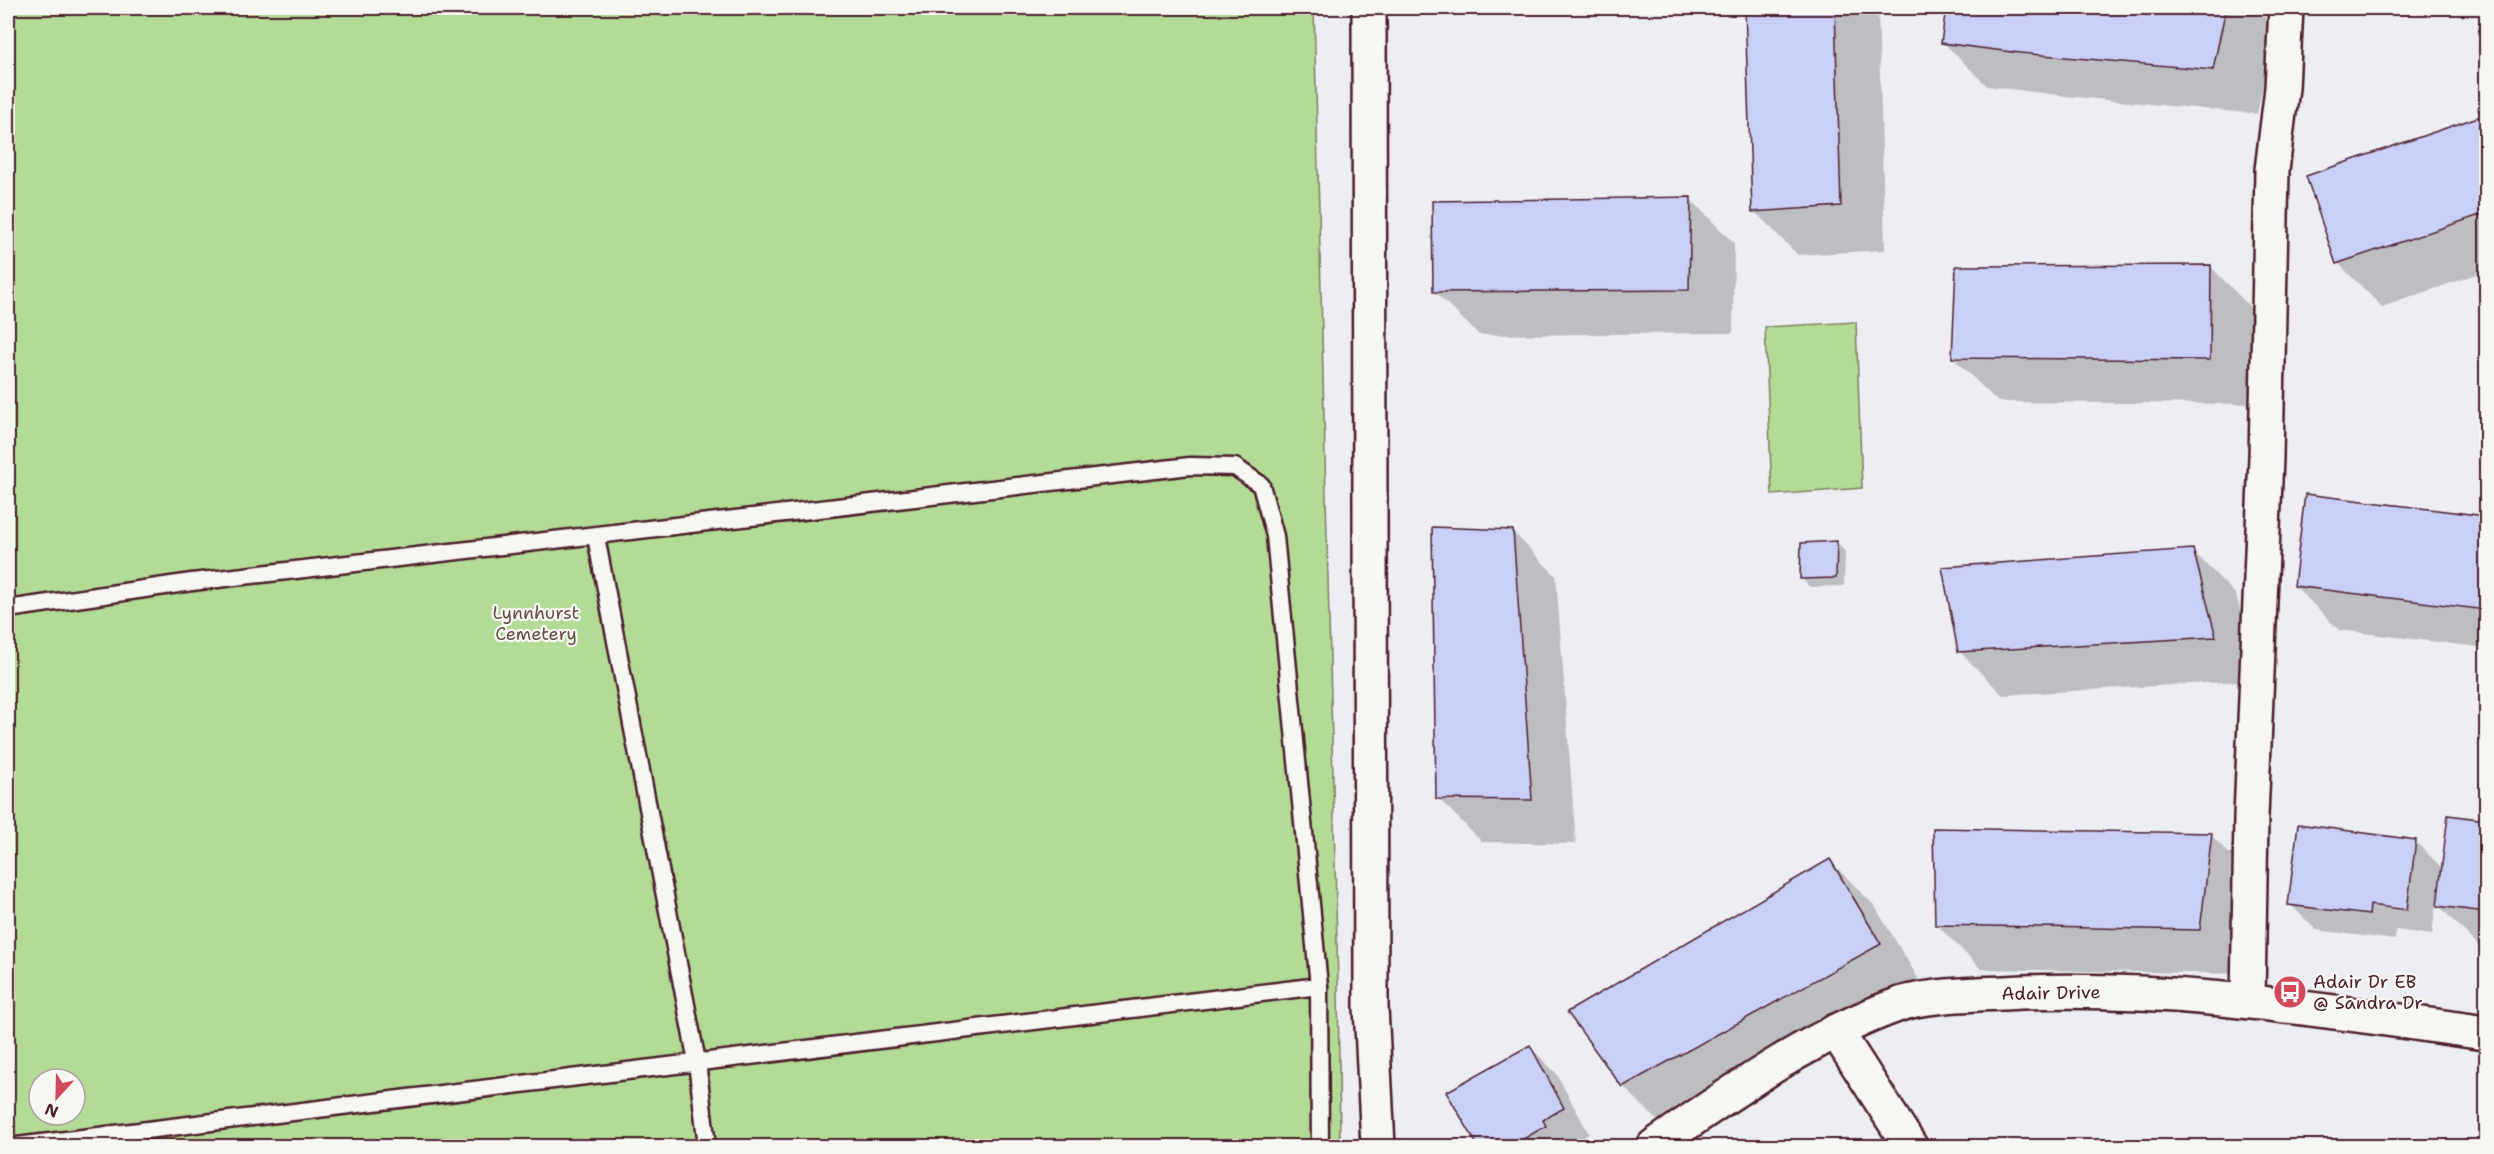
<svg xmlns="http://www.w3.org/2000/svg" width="2494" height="1154" font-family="'Shantell Sans',sans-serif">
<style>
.green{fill:#b4db96;stroke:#7f7d60;stroke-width:1.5;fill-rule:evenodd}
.shadow{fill:#0003}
.building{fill:#cacff8;stroke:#4a1f2b;stroke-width:1.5}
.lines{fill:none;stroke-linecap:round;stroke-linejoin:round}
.lane-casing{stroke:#4a1f2b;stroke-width:21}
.street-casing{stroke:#4a1f2b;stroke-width:38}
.lane{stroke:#f6f6f2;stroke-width:16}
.street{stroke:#f6f6f2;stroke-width:33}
.labels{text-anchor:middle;stroke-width:4.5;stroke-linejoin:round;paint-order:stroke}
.park-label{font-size:18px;fill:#644e46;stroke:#f6f6f2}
.poi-label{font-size:18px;fill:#4a1f2b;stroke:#f6f6f2;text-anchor:start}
.street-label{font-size:18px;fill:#4a1f2b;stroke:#f6f6f2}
</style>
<rect width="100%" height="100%" fill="#edeef3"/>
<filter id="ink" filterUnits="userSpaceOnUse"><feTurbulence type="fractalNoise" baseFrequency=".0167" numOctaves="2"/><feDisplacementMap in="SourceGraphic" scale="12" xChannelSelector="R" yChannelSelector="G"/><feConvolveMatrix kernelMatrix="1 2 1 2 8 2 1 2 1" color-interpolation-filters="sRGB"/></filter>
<g filter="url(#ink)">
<g class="green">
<path d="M8,8H1314L1338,985L1340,1146H8ZM39,1079H75V1115H39Z"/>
<polygon points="1856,322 1862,488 1772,495 1765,327"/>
</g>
<g class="shadow">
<polygon points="1475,8 1698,8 1479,11"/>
<polygon points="1747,8 1878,8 1885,250 1798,255 1754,211"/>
<polygon points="1948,8 2255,8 2275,27 2257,114 2065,96 1987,86 1943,42"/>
<polygon points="2486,106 2486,271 2382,307 2338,263 2483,117 2480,109"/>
<polygon points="1690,199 1734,243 1733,333 1479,335 1434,291"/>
<polygon points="2210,266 2254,311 2253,404 1998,402 1953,358"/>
<polygon points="2306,496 2486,518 2486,648 2339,630 2295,586"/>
<polygon points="1512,531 1556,576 1576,844 1482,842 1438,798"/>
<polygon points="1837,543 1845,552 1844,586 1810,587 1802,579"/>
<polygon points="2192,550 2236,595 2259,680 2003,695 1959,651"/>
<polygon points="2449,817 2486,821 2486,950 2482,949 2436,903 2432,935 2396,930 2395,940 2316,930 2290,904 2415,841 2443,869"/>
<polygon points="2211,835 2255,879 2243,974 1981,969 1937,925"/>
<polygon points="1830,861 1874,905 1924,988 1667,1130 1623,1086"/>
<polygon points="1530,1047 1556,1073 1589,1134 1568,1146 1480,1146 1448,1093"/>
</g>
<g class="building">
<polygon points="1745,8 1835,8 1841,206 1752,212"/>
<polygon points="1946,8 2226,8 2213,70 2020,53 1941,43"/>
<polygon points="2486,105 2486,213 2336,264 2306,176 2481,116 2478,108"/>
<polygon points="1691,197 1689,290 1433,292 1432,201"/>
<polygon points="2211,265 2210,360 1952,358 1956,266"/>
<polygon points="2305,494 2486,516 2486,610 2294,586"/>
<polygon points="1432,527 1513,530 1532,800 1436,799"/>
<polygon points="1837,541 1836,578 1800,579 1801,543"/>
<polygon points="2193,549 2216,637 1958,652 1942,567"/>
<polygon points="2448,815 2486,820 2486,912 2437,906"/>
<polygon points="2298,824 2416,840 2407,910 2370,905 2369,915 2288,905"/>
<polygon points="1933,828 2212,833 2200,930 1935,925"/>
<polygon points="1830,859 1881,944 1622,1087 1567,1012"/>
<polygon points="1530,1045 1564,1108 1543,1120 1546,1126 1511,1146 1478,1146 1446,1092"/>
</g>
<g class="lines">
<defs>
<g id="lane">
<polyline points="596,537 697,1062 707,1146"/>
<polyline points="8,609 192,582 1190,466 1235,467 1261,485 1275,536 1319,986 1320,1146"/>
<polyline points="17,1146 1319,986"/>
</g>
<g id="street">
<polyline points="1369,8 1371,1007 1378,1146"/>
<polyline points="2248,1000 2251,817 2266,457 2272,170 2282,88 2286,8"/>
<polyline points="1836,1031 1910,1146"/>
<path d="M1654,1146C1732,1092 1810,1036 1900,1004C1927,995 1975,994 2004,993C2166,984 2326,1011 2486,1033"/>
</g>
</defs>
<use href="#lane" class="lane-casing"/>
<use href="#street" class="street-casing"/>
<use href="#lane" class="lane"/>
<use href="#street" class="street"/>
</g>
</g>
<defs>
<symbol id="bus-disc" viewBox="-11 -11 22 22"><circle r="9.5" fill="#d1495b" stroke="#f6f6f2"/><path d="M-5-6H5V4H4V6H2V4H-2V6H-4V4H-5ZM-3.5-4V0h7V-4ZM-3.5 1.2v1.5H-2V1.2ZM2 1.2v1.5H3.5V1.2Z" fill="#fff"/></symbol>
</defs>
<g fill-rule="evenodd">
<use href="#bus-disc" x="2271" y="973" width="38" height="38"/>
</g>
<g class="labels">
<g class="park-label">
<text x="536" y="619">Lynnhurst<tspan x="536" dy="21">Cemetery</tspan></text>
</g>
<g class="poi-label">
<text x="2313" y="988">Adair Dr EB<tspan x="2313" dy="21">@ Sandra Dr</tspan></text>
</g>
<g class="street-label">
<text transform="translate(2051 993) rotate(-1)" y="6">Adair Drive</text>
</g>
</g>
<rect width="2494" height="1154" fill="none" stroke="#f6f6f2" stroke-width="30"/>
<rect x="15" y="15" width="2464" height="1124" fill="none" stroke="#4a1f2b" stroke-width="2" filter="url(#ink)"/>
<g transform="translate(57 1097) rotate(202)"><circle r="28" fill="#f6f6f2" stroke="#b1a0a2" stroke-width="1.5"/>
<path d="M0-4.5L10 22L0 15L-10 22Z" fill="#d1495b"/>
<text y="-9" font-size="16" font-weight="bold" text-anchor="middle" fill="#4a1f2b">N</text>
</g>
</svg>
